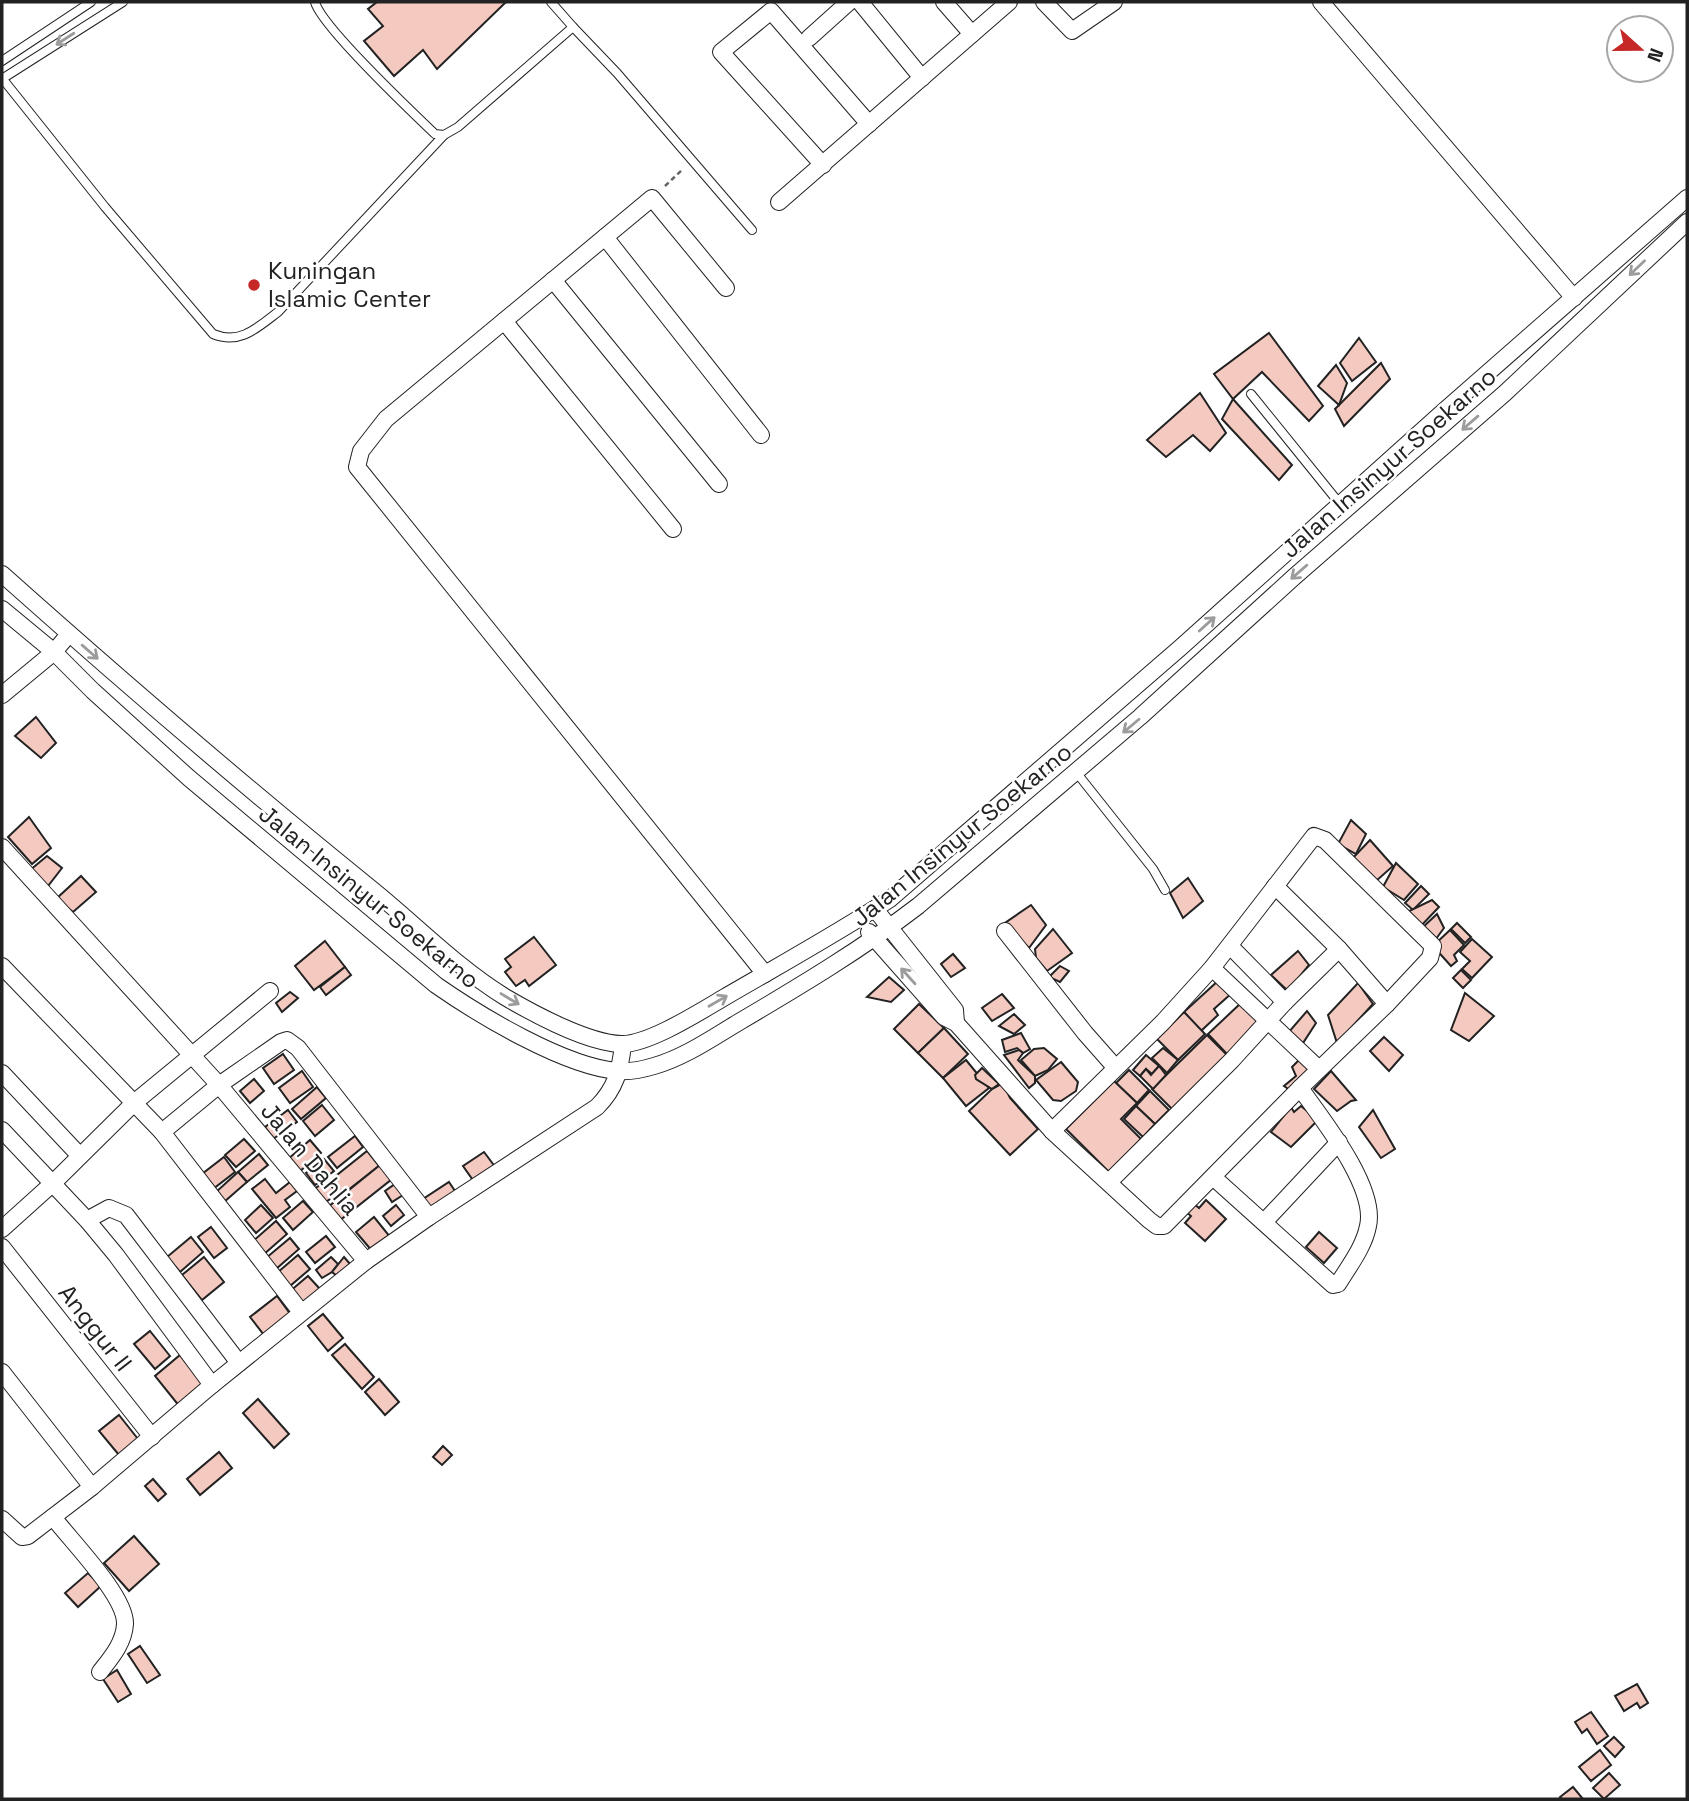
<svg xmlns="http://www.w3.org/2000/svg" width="1689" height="1801" font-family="'Space Grotesk',sans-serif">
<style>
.building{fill:#f3c9c0;stroke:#222;stroke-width:2}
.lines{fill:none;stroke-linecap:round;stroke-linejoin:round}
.lane-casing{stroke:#222;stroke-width:10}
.street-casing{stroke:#222;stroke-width:18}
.path{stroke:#646464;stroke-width:2.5;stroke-dasharray:5 3.5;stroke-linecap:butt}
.lane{stroke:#fff;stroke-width:8}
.street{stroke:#fff;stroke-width:16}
.oneway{stroke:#9c9c9c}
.poi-dot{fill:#c62828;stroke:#fff;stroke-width:2.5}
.labels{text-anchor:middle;stroke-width:5;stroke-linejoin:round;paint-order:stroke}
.poi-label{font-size:24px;fill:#222;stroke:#fff;text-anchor:start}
.street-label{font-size:24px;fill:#222;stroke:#fff}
</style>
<rect width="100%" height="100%" fill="#fff"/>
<g class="building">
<polygon points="377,2 504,2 505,3 437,69 423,50 394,76 364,41 383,26 368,9"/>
<polygon points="1269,333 1323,406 1309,421 1262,372 1233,399 1214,374"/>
<polygon points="1359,338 1376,362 1352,381 1340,363"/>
<polygon points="1381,363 1390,379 1344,426 1335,409"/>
<polygon points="1336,365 1347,383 1339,405 1318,386"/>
<polygon points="1200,393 1226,433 1210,451 1193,435 1166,457 1147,440"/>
<polygon points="1233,399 1292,465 1279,480 1222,419"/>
<polygon points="36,717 56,743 41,758 15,736"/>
<polygon points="29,817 51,848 32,864 8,837"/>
<polygon points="1351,820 1366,834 1356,854 1338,844"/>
<polygon points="1370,840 1393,866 1375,882 1351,860"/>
<polygon points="47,856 62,868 48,886 29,871"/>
<polygon points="1396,863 1418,884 1404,900 1383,887"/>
<polygon points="81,876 96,892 73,912 56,899"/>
<polygon points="1188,878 1203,901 1183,918 1170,893"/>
<polygon points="1421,886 1429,894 1413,910 1405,903"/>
<polygon points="1432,900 1439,907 1419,928 1405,913"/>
<polygon points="1031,905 1046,925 1029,948 1013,932 999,927"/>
<polygon points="1437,914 1444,928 1433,943 1421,929"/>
<polygon points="1457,923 1471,937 1465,943 1451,929"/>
<polygon points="1053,929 1072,953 1047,971 1036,958 1035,949"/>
<polygon points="1450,930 1464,945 1454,955 1457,961 1451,966 1433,946"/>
<polygon points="534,937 556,965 529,986 525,980 516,986 505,972 511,967 505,959"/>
<polygon points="1472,939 1492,957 1472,978 1462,969 1470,961 1460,952"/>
<polygon points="325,941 345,967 314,990 295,966"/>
<polygon points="1298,951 1309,965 1288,991 1271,975"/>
<polygon points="953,954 965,968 951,977 941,964"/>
<polygon points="1060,966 1069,971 1060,982 1049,977"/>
<polygon points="345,967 351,975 326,995 320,987"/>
<polygon points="1461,970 1471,980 1463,988 1453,978"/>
<polygon points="889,977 904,990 891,1002 867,997"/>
<polygon points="1219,980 1232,993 1214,1009 1218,1015 1201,1031 1184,1012"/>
<polygon points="1358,983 1373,1004 1337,1043 1328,1015"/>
<polygon points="290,992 298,998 282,1012 276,1003"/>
<polygon points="1465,993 1494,1016 1469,1041 1451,1030"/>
<polygon points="1002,994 1014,1008 992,1021 982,1008"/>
<polygon points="1242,1002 1260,1022 1227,1054 1208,1034"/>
<polygon points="919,1004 944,1028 918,1053 894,1029"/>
<polygon points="1307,1011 1316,1023 1303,1043 1288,1033"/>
<polygon points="1184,1012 1205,1034 1178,1060 1157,1039"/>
<polygon points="1014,1014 1025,1025 1014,1034 999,1026"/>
<polygon points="944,1028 968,1054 943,1078 918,1053"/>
<polygon points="1021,1033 1030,1049 1023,1053 1017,1048 1005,1052 1002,1040"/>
<polygon points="1207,1035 1227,1055 1172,1109 1152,1089"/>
<polygon points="1384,1037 1403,1055 1389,1071 1370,1051"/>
<polygon points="1044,1048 1057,1059 1048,1070 1035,1076 1021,1060 1034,1049"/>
<polygon points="1163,1048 1178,1060 1167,1073 1152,1058"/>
<polygon points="1019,1050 1023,1053 1018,1060 1035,1076 1035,1083 1029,1088 1004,1055"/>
<polygon points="283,1054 294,1070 274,1084 263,1068"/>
<polygon points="1146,1055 1159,1066 1152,1074 1146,1069 1140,1076 1133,1070"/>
<polygon points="966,1060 989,1088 966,1106 943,1078"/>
<polygon points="1299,1060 1311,1072 1291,1091 1284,1086 1296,1076 1292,1067"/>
<polygon points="1061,1062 1078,1082 1076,1091 1061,1101 1053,1100 1036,1080"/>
<polygon points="1159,1066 1166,1075 1153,1089 1140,1076 1146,1069 1151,1075"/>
<polygon points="982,1068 999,1084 992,1089 976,1079 975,1075"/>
<polygon points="1129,1070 1149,1090 1137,1103 1116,1083"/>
<polygon points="302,1071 313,1087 290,1103 279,1088"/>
<polygon points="1331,1071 1356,1100 1351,1101 1337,1111 1314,1089"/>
<polygon points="254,1079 264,1091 250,1103 240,1091"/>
<polygon points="1114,1081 1137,1103 1121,1119 1141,1139 1109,1172 1066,1129"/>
<polygon points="1003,1083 1010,1098 1038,1129 1010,1155 969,1111 992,1089"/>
<polygon points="317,1087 326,1098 301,1119 292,1109"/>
<polygon points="1150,1091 1169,1110 1155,1124 1136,1106"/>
<polygon points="322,1105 334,1120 315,1136 303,1121"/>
<polygon points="1136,1106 1155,1124 1143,1137 1124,1119"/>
<polygon points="1301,1106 1318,1120 1291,1147 1271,1132 1291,1107 1294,1112"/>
<polygon points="288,1110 297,1122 273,1139 265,1127"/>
<polygon points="1373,1110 1395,1149 1381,1158 1359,1127"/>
<polygon points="355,1136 363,1147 337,1168 328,1157"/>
<polygon points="244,1139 255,1151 236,1167 225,1155"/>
<polygon points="310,1140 321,1153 299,1172 288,1159"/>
<polygon points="367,1151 379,1166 343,1194 332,1179"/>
<polygon points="484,1152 496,1168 475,1183 463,1166"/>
<polygon points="259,1154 268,1165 247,1182 238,1172"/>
<polygon points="224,1157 235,1172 213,1189 202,1174"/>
<polygon points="324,1159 334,1171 315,1185 306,1173"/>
<polygon points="380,1165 392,1179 339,1221 328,1207"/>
<polygon points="238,1172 247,1182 224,1202 216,1192"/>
<polygon points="265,1179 276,1193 290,1182 297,1191 285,1200 290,1207 276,1218 252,1189"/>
<polygon points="327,1180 337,1194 323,1204 313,1190"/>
<polygon points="449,1182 457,1194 432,1211 423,1199"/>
<polygon points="395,1184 403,1195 392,1202 385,1191"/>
<polygon points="1206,1200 1226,1219 1205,1241 1185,1223 1191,1216 1185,1211 1193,1203 1199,1208"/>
<polygon points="303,1201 313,1212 293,1230 283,1218"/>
<polygon points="261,1205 273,1218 256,1233 245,1220"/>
<polygon points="396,1205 404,1215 391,1226 383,1216"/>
<polygon points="374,1217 391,1238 373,1252 356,1232"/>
<polygon points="276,1221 287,1234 263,1255 252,1242"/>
<polygon points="211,1227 227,1248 214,1258 198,1237"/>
<polygon points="1319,1232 1337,1248 1324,1263 1306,1247"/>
<polygon points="326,1236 335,1247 315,1263 306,1252"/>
<polygon points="191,1237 203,1252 180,1272 167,1257"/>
<polygon points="290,1238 299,1249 276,1269 266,1258"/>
<polygon points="298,1255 310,1269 290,1286 278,1272"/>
<polygon points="204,1257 224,1282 202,1300 182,1275"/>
<polygon points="331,1257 338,1264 332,1272 322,1278 316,1270"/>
<polygon points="344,1257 350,1264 337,1276 332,1272"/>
<polygon points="308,1276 320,1289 301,1305 289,1292"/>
<polygon points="277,1296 291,1315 264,1335 250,1317"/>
<polygon points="323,1314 343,1338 328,1351 308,1326"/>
<polygon points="150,1331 170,1356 155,1369 134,1344"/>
<polygon points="345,1344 374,1377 362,1389 332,1355"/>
<polygon points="180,1355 205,1387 180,1407 155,1376"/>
<polygon points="379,1379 399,1402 385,1415 365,1392"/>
<polygon points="258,1399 289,1434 274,1448 243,1413"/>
<polygon points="119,1415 138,1439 119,1455 99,1431"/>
<polygon points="443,1446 452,1455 442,1465 433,1457"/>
<polygon points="219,1452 232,1468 200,1495 187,1479"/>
<polygon points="153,1479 166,1494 158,1501 145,1486"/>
<polygon points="134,1536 159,1564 129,1591 104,1563"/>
<polygon points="88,1573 101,1586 78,1607 65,1593"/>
<polygon points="140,1646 160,1675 147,1683 128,1654"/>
<polygon points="117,1670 131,1694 118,1702 103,1679"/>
<polygon points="1637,1684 1648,1703 1640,1708 1637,1703 1624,1711 1615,1696"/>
<polygon points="1591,1712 1608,1736 1597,1744 1587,1729 1582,1733 1575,1722"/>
<polygon points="1614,1737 1624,1747 1615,1757 1604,1746"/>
<polygon points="1600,1750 1611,1765 1591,1781 1579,1767"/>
<polygon points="1609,1773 1620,1785 1604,1799 1593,1788"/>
<polygon points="1573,1787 1583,1799 1562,1799 1560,1797"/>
</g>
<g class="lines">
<defs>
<g id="lane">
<path d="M315,2C321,26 412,112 435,134L444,135L458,127L573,27L551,2"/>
<polyline points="573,27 617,73 752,230"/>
<polyline points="2,61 91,2"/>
<path d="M2,78L105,207L213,334C240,345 257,328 278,312L444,135"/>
<polyline points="2,79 123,2"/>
<polyline points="1251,394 1340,504"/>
<polyline points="1076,772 1153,869 1165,890"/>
</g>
<g id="street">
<polyline points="860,2 922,78"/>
<polyline points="944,2 972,34"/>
<polyline points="1044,2 1072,31 1114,2"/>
<polyline points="1321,2 1574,298"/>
<polyline points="809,38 849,2"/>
<polyline points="823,165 721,52 771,11 869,124"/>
<polyline points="779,202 1009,2"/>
<polyline points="605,237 761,435"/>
<polyline points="553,280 719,484"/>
<polyline points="726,288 652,198 386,419 361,451 357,467 765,974"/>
<polyline points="504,321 673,529"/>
<path d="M2,574C122,681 244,786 369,887C414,923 456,967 505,997C534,1014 588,1043 621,1044C648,1045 701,1011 725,997C780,965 836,934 890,899L1180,648L1443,412L1687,198"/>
<path d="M2,609L54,652L93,691L189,778L436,985C479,1015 565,1067 618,1071C628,1072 644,1069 654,1066C685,1057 712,1038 739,1022C800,986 862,949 918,906L1140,717L1294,577L1505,393L1687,222"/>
<polyline points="2,695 54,652 69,634"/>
<polyline points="2,847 219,1085 366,1261"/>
<polyline points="875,909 955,1010 956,1023"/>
<polyline points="1005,931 1085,1033 1115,1067"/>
<polyline points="869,932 944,1017 956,1023 1052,1131 1149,1220 1157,1226 1164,1226 1300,1088 1387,1004 1339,949 1275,886"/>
<polyline points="1230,946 1285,1002"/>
<polyline points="2,966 162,1132 301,1312"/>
<polyline points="1212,968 1319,1069"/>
<polyline points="2,1073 80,1156"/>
<polyline points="2,1130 87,1220 116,1255 212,1385"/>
<polyline points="1052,1131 1163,1022 1212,968 1314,836 1325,840 1433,946 1430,958 1387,1004"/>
<polyline points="162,1132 219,1085 281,1042 287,1040 298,1048 429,1217"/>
<path d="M1213,1177L1333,1285L1338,1284C1349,1266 1364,1247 1368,1226C1377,1187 1322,1119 1300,1088"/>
<polyline points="1109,1182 1232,1060 1285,1002 1339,949"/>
<polyline points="87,1220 109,1208 126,1215 239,1363"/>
<polyline points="1265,1221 1339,1142"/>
<polyline points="2,1229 52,1184 135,1102 270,991"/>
<polyline points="2,1247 152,1437"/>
<polyline points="2,1372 92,1487"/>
<path d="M53,1517C71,1541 126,1596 125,1624C124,1643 111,1658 100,1672"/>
<path d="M2,1519L22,1537L28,1536L92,1487L212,1385L366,1261L429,1217L597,1107C616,1088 620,1070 623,1045"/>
</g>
</defs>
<use href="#lane" class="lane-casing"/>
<use href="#street" class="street-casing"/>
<polyline class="path" points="665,186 683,169"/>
<use href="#lane" class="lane"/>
<use href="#street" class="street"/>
</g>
<defs><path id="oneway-shaft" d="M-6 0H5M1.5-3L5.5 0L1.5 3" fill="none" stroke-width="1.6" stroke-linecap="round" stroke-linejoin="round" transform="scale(1.75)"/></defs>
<g class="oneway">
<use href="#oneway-shaft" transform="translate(65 39) rotate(147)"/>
<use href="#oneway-shaft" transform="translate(1637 268) rotate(136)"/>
<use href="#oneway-shaft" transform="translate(1470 423) rotate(139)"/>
<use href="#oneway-shaft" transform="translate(1299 572) rotate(139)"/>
<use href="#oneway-shaft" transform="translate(1207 624) rotate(-42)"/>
<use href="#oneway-shaft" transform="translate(90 652) rotate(41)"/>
<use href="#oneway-shaft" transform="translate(1131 726) rotate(140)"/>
<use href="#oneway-shaft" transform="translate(908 976) rotate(-132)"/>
<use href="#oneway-shaft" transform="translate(510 999) rotate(31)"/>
<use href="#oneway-shaft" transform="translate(718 1001) rotate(-30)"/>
</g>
<circle class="poi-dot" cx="254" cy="285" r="7"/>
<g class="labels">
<g class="poi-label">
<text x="268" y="279">Kuningan<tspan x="268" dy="28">Islamic Center</tspan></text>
</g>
<g class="street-label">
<text transform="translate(1389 463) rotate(-41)" y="8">Jalan Insinyur Soekarno</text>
<text transform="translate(962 835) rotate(-39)" y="8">Jalan Insinyur Soekarno</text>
<text transform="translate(369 897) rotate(39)" y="8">Jalan Insinyur Soekarno</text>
<text transform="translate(310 1159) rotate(50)" y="8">Jalan Dahlia</text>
<text transform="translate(95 1328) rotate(52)" y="8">Anggur II</text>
</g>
</g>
<rect width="1689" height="1801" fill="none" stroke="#222222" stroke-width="7"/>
<g transform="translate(1640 49) rotate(111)"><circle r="33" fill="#ffffff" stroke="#a7a7a7" stroke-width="2"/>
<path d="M0-5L12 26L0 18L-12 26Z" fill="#c62828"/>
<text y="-10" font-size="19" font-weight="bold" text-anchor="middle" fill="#222222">N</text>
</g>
</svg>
